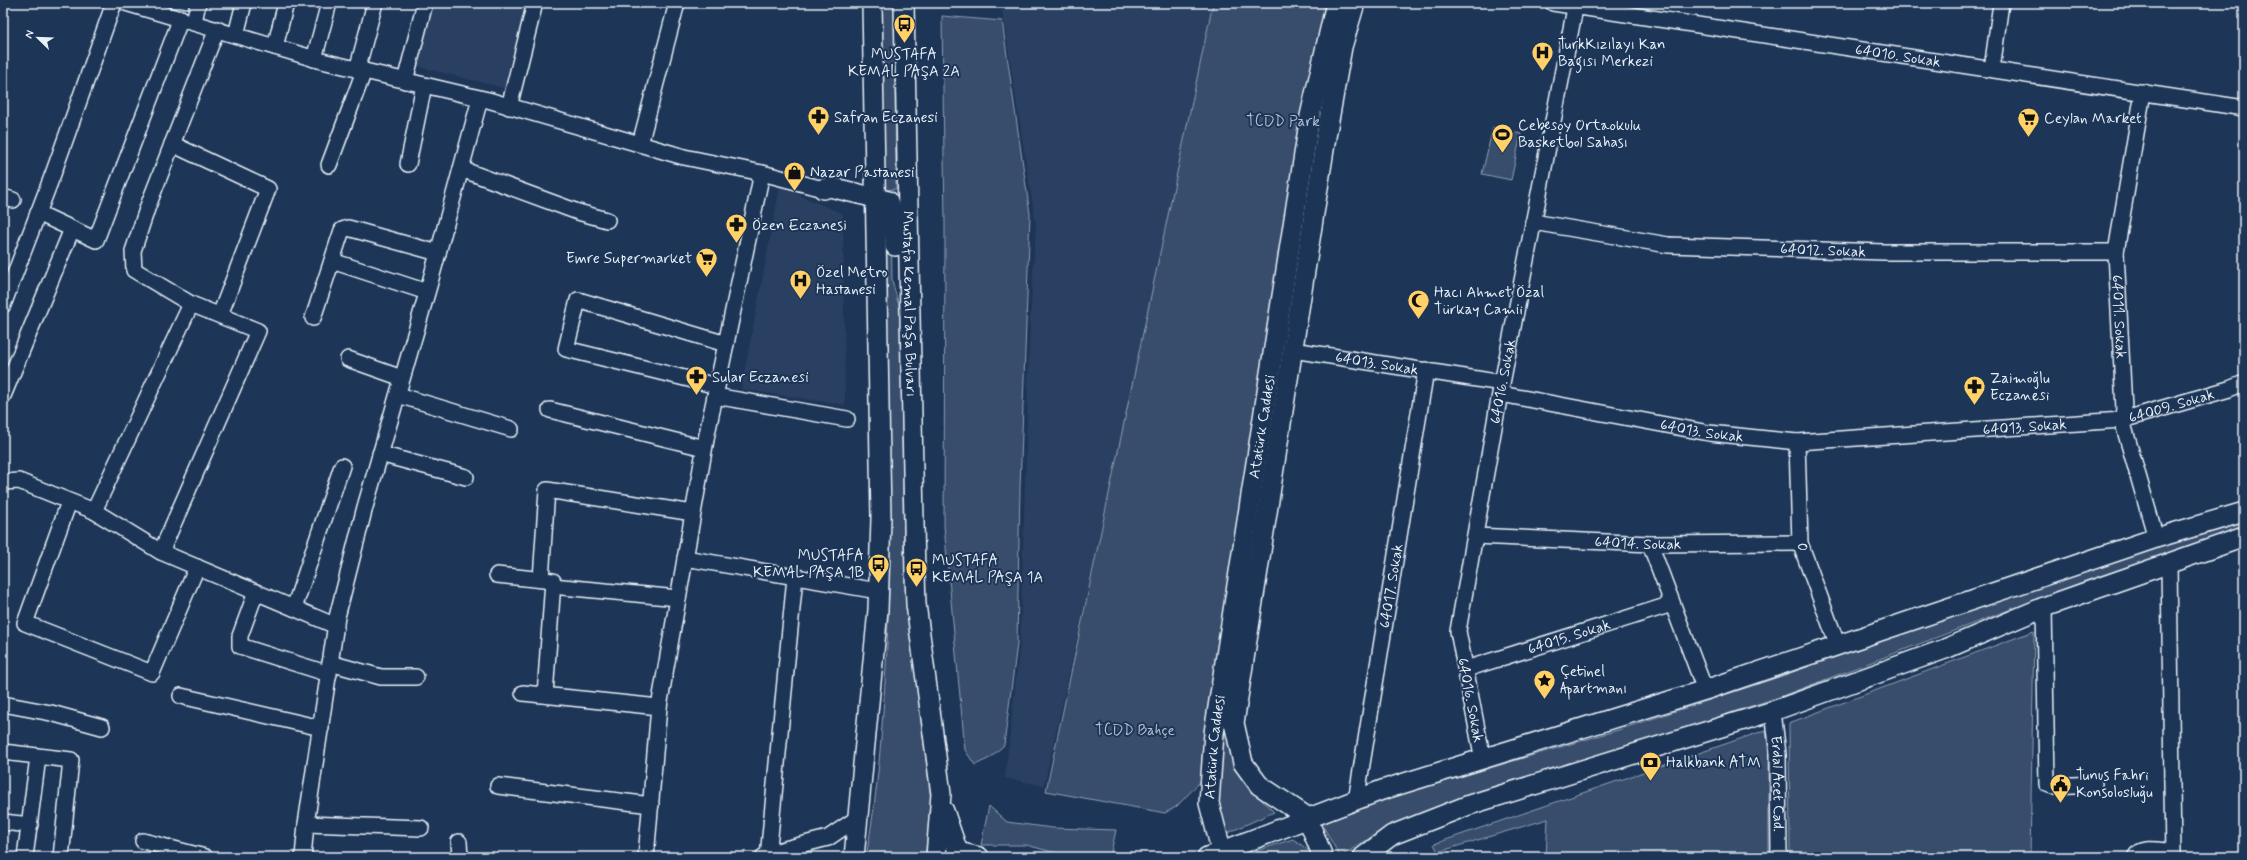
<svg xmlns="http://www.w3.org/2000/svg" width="2247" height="860" font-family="Mynerve,sans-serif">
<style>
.built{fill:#2a4162}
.green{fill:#374d6c;stroke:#909fb2}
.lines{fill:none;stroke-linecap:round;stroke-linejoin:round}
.minor-casing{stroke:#e8f1f8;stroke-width:18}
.major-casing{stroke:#e8f1f8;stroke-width:22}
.minor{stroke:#1d3557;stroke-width:15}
.major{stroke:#1d3557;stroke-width:19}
.labels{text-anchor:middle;stroke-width:4;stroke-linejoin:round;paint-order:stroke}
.poi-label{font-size:15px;fill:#e8f1f8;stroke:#1d3557;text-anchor:start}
.street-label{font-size:15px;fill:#e8f1f8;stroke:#1d3557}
.park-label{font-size:15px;fill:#b3c0ce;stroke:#1d3557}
</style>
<rect width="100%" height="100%" fill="#1d3557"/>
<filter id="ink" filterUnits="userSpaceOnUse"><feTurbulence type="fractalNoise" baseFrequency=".025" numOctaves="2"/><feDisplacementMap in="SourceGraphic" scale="8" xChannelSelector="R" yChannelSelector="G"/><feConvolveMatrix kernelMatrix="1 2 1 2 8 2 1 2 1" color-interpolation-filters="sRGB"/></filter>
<g filter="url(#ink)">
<g class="built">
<polygon points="433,3 527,3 504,88 416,66"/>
<polygon points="1001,3 1212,3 1180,172 1044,786 1005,778 1020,644 1030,323 1036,225"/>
<polygon points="780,187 843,214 845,405 741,389"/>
</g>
<g class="green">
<polygon points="881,3 894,3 896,189 883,190"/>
<polygon points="1213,3 1330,3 1207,753 1201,781 1176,807 1165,813 1046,791"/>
<polygon points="942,16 1002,21 1030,214 1020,487 1017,644 1004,745 990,758 975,765 965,750 944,526 945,225"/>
<polygon points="1330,52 1227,734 1245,784 1274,812 1223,835 1217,788 1222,732 1319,100"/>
<polygon points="1493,127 1521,134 1511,180 1482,174"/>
<path d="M891,220L892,280L900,310L904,552L910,632L931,800L925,857H866C878,794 882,730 886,666C894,518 887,369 884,221Z"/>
<polygon points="2244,522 2244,528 2088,580 1782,696 1390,825 1340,857 1322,824 1379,801 1618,730 1776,678 2083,570"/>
<polygon points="2034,631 2030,857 1790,857 1789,723"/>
<polygon points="1766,730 1769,757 1769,857 1546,857 1548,819 1438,852 1434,844"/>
<polygon points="989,806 1007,822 1052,828 1116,830 1110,857 1072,857 1026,845 981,845"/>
<polygon points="1293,839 1311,852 1311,857 1238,857"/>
</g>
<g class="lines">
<defs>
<g id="minor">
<polyline points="126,3 322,61 488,100 684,157 762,173 823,189"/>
<path id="s1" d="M1553,3L2244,108"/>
<polyline points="194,22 198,3"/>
<polyline points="236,35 244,3"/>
<polyline points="275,47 286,3"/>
<polyline points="314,59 329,3"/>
<polyline points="1992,69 2001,3"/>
<polyline points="357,70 375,3"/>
<polyline points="405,81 425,3"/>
<path id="s2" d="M2143,92L2116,252L2124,409L2122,420L2156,538"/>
<polyline points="509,107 535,3"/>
<polyline points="172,144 268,189 220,315"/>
<polyline points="640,144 677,3"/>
<polyline points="408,164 424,85"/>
<polyline points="329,165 364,71"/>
<polyline points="461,169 578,212 607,220"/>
<polyline points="3,197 13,200"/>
<polyline points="38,213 96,240 181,18"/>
<path id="s3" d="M1533,222L1668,245L1884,252H2116"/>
<polyline points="332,261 427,292"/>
<polyline points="3,305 53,174 114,3"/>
<polyline points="313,318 342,230 348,228 438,253"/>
<path id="s4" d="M1293,350L1496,382L1506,395L1709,433L1797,442L2122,420L2229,389L2244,383"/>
<polyline points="348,359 402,378"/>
<polyline points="717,386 566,349 578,300 726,344"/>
<polyline points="398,395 511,429"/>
<polyline points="3,396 72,229"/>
<polyline points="715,396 847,419"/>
<polyline points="550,410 704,448"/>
<polyline points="1797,442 1800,543 1838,646"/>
<polyline points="380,454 466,477"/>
<polyline points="3,482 19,481 94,511 161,552 336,626"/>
<polyline points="69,502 25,623 152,673 197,567"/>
<polyline points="94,511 191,304"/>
<path id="s5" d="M1475,536L1650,544L1800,543"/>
<polyline points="1650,544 1705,690"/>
<polyline points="161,552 258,331 191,304 134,270 133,251 148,206 217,29"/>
<polyline points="685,558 878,591"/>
<polyline points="2169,564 2173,857"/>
<polyline points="497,575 553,581 545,695"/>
<polyline points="541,579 547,490 693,513"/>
<polyline points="552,586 678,598"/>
<polyline points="256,592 240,636 240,646 329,674"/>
<polyline points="2044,607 2047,784 2052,786 2094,784"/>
<polyline points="294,608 342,466"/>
<polyline points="330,663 381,677 416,677"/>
<path id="s6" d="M1466,669L1672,604"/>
<polyline points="523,693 659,707"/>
<polyline points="181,696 321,728"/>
<polyline points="3,704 51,713 102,727"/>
<path id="s7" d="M1773,711L1778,754L1779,857"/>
<polyline points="3,752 71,760 61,857"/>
<path id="s8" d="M1483,760L1458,631L1499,399L1576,3"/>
<polyline points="498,786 651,805"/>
<path id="s9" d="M1356,801L1426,370"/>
<polyline points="3,822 30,825"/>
<polyline points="306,824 421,828"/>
<polyline points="143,841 205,857"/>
<polyline points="459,842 460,857"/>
<polyline points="25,857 38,757"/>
<polyline points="303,857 306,824 337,617 365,507 429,286 480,99"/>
<polyline points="646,857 659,707 707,434 762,173"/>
<polyline points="763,857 777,851 828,838 859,817"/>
<polyline points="768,857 795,577"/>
<path d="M2135,857C2142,845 2161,851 2173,852"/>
</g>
<g id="major">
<path id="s10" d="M904,3L915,574L916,604L941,794L936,857"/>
<polyline points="823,189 830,187 888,201 894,220 895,246"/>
<polyline points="944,811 958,852 979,857"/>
<polyline points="1307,817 1259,785 1243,763 1234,723 1326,137 1342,47 1355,3"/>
<polyline points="1307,817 1323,857"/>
<polyline points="854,857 878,610 881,518 872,3"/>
<polyline points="1207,857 1382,790 1705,690 2156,538 2244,512"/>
<path id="s11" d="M1223,857L1209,803L1214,733L1310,116L1336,3"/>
<polyline points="1363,857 1392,835 1469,805 1773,711 1945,649 2044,607 2244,537"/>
</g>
</defs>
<use href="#minor" class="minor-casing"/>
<use href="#major" class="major-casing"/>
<use href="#minor" class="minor"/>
<use href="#major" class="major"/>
</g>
</g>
<defs>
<symbol id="bus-pin" viewBox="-11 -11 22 30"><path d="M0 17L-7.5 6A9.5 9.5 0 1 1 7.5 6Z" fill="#ffd166" stroke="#1d3557"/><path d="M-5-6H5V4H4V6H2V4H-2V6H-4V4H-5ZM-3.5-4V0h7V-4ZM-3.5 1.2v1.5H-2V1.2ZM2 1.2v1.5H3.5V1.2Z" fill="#111"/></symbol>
<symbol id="hospital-pin" viewBox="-11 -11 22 30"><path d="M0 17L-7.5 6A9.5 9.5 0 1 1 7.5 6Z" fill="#ffd166" stroke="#1d3557"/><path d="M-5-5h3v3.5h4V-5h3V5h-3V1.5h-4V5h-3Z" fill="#111"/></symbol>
<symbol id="pharmacy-pin" viewBox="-11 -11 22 30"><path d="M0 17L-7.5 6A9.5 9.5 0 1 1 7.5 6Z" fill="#ffd166" stroke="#1d3557"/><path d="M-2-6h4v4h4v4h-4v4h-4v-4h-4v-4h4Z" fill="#111"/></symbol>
<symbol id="supermarket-pin" viewBox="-11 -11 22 30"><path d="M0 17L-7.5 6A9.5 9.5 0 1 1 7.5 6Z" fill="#ffd166" stroke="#1d3557"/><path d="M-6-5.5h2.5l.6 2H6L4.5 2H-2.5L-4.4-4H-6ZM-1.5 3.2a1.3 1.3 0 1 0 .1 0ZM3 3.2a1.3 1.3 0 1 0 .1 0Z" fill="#111"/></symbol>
<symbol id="stadium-pin" viewBox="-11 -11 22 30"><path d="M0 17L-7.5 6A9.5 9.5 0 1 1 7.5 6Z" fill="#ffd166" stroke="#1d3557"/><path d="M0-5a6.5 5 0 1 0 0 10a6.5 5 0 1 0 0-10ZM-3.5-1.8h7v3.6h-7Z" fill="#111"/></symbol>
<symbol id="shop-pin" viewBox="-11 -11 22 30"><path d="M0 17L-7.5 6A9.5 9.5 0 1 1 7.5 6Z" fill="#ffd166" stroke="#1d3557"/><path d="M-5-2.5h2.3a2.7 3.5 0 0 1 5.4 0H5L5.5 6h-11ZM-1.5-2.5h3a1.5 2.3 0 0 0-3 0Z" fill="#111"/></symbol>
<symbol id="mosque-pin" viewBox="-11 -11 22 30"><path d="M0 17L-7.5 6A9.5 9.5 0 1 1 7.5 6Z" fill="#ffd166" stroke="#1d3557"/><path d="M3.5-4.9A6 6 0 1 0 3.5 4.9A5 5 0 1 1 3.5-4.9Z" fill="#111"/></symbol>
<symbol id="sight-pin" viewBox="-11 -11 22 30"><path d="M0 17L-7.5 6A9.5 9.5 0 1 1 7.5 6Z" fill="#ffd166" stroke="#1d3557"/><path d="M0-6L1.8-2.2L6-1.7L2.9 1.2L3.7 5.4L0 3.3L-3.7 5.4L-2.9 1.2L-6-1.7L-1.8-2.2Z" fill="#111"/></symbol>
<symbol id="bank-pin" viewBox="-11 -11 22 30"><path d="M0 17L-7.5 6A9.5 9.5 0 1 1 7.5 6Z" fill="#ffd166" stroke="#1d3557"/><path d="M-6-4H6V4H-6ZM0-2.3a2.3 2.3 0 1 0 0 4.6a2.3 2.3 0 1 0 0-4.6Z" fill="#111"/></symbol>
<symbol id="civic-pin" viewBox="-11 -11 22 30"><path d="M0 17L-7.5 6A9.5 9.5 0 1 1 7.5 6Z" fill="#ffd166" stroke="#1d3557"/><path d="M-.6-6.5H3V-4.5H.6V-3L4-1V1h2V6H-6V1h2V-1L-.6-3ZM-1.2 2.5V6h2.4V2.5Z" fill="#111"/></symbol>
</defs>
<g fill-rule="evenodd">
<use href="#bus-pin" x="892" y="12" width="25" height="34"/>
<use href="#hospital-pin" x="1530" y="40" width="25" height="34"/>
<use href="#pharmacy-pin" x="806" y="104" width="25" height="34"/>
<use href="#supermarket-pin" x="2016" y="106" width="25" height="34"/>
<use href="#stadium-pin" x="1490" y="122" width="25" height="34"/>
<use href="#shop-pin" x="782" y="160" width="25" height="34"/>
<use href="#pharmacy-pin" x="724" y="212" width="25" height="34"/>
<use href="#supermarket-pin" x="694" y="246" width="25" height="34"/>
<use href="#hospital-pin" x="788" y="268" width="25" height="34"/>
<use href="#mosque-pin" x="1406" y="288" width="25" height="34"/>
<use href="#pharmacy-pin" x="684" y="364" width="25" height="34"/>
<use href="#pharmacy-pin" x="1962" y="374" width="25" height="34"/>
<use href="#bus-pin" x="866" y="552" width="25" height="34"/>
<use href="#bus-pin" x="904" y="556" width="25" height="34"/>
<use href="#sight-pin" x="1532" y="668" width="25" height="34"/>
<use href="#bank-pin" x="1638" y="750" width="25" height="34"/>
<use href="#civic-pin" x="2048" y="772" width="25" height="34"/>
</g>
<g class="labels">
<g class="poi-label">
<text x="1558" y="49">TurkKızılayı Kan<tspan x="1558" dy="17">Bagısı Merkezi</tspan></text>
<text x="904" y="59" text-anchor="middle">MUSTAFA<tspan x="904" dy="17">KEMAL PAŞA 2A</tspan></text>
<text x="834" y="122">Safran Eczanesi</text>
<text x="2044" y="123">Ceylan Market</text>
<text x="1518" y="130">Cebesoy Ortaokulu<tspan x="1518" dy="17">Basketbol Sahası</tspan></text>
<text x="810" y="177">Nazar Pastanesi</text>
<text x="752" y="230">Özen Eczanesi</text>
<text x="692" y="263" text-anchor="end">Emre Supermarket</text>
<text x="816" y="277">Özel Metro<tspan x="816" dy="17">Hastanesi</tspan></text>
<text x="1434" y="297">Hacı Ahmet Özal<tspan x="1434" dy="17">Türkay Camii</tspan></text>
<text x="712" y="382">Sular Eczanesi</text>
<text x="1990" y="383">Zaimoğlu<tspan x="1990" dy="17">Eczanesi</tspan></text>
<text x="864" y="560" text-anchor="end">MUSTAFA<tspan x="864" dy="17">KEMAL PAŞA 1B</tspan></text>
<text x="932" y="565">MUSTAFA<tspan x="932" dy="17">KEMAL PAŞA 1A</tspan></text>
<text x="1560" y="676">Çetinel<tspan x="1560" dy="17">Apartmanı</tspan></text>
<text x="1666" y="767">Halkbank ATM</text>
<text x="2076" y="780">Tunus Fahri<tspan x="2076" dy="17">Konsolosluğu</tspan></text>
</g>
<g class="street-label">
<text dy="5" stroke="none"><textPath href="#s1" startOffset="349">64010. Sokak</textPath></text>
<text dy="5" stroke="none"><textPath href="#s3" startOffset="292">64012. Sokak</textPath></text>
<text dy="5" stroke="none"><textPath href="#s10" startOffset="301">Mustafa Kemal Paşa Bulvarı</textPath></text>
<text dy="5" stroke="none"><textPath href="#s2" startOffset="227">64011. Sokak</textPath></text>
<text dy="5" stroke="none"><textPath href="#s4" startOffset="85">64013. Sokak</textPath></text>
<text dy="5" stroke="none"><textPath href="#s8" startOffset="385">64016. Sokak</textPath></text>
<text dy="5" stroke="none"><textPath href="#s4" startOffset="894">64009. Sokak</textPath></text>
<text dy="5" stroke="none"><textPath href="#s11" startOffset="436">Atatürk Caddesi</textPath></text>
<text dy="5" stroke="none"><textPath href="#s4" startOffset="745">64013. Sokak</textPath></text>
<text dy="5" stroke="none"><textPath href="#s4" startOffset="421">64013. Sokak</textPath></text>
<text dy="5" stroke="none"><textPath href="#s5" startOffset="163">64014. Sokak</textPath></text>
<text transform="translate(1803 547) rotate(77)" y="5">0</text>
<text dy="5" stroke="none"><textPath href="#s9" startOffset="218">64017. Sokak</textPath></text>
<text dy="5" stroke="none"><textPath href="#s6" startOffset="108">64015. Sokak</textPath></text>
<text transform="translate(1471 700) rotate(79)" y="5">64016. Sokak</text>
<text dy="5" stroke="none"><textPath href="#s11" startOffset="112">Atatürk Caddesi</textPath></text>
<text dy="5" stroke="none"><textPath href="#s7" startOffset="73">Erdal Acet Cad.</textPath></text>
</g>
<g class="park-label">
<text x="1283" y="126">TCDD Park</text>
<text x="1135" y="735">TCDD Bahçe</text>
</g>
</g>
<rect width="2247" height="860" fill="none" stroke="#1d3557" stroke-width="16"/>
<rect x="8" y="8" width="2231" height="844" fill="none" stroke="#e8f1f8" stroke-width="1.5" filter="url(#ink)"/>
<g transform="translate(38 38) rotate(293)" stroke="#1d3557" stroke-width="3" paint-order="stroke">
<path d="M0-3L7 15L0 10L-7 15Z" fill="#e8f1f8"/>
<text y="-6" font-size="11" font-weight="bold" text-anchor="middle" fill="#e8f1f8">N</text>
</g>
</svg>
